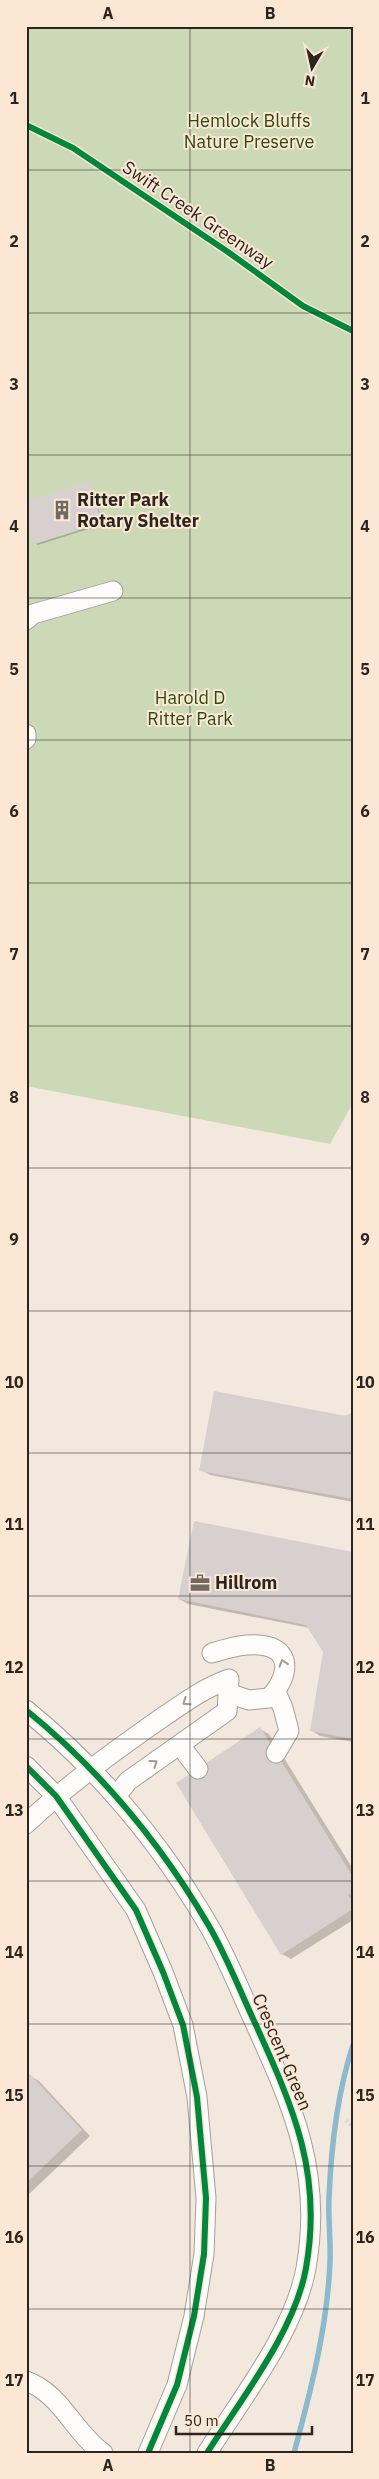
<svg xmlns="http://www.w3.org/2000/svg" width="379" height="2479" font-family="'IBM Plex Sans',sans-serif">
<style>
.green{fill:#ccd9b6}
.shadow{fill:#0003}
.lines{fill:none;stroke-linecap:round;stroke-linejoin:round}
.stream{stroke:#8cbacc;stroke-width:5.5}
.building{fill:#d8d0cf}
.minor-casing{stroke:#a79f97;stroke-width:21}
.path{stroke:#d8d4d2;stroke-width:3;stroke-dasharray:2.5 2.5;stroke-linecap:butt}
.minor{stroke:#fdfcfa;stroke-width:19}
.cycleway-casing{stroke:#fce7d5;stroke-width:9}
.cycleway{stroke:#00873e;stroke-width:6}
.oneway{stroke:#9f9b97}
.grid{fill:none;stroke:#2c251e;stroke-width:1;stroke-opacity:0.55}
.labels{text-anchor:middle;stroke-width:4;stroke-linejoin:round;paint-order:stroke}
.park-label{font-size:18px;fill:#2c4b12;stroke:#fce7d5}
.street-label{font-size:18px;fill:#2c251e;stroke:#fce7d5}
.poi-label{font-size:18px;font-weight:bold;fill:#2c251e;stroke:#fce7d5;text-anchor:start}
.neatline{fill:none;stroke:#2c251e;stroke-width:2}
.grid-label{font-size:16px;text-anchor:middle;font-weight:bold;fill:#2c251e}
</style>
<rect width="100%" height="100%" fill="#f3e8de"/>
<polygon class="green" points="26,26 353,26 353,1103 330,1144 26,1086"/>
<g class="shadow">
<polygon points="89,483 104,524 38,545 36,544"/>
<polygon points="353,1413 353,1502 210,1475 201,1470"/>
<polygon points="353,1553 353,1742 320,1736 311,1730 324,1652 310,1628 188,1604 179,1599"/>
<polygon points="260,1729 269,1734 353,1869 353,1920 291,1959 282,1954"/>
<polygon points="30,2076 39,2081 90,2136 26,2197 26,2079"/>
</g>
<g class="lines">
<path class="stream" d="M294,2453C311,2390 327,2328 330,2263C331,2241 328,2220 329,2198C331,2147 337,2094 353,2045"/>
</g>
<g class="building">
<polygon points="89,481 102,523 35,544 26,518 26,502"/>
<polygon points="214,1391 346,1416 353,1412 353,1499 199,1471"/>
<polygon points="194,1521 353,1552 353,1739 310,1731 323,1652 306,1625 178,1599"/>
<polygon points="260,1727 353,1877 353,1892 348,1895 353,1902 353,1909 281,1955 176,1783"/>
<polygon points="30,2074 82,2130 26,2183 26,2077"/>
</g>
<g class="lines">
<defs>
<g id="minor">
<polyline points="26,620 33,614 113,591"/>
<polyline points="26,734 26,739"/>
<path d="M212,1653C229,1648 248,1642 266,1646C295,1652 286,1682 269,1698L249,1700L228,1693"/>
<polyline points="276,1692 283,1708 289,1731 276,1753"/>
<path d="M26,1710C101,1771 160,1842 209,1926C227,1957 240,1991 255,2023C293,2107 323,2173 306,2268C295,2331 241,2399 207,2453"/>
<polyline points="180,1745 198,1769"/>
<polyline points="26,1766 56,1796 136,1910 163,1972 183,2025 197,2097 206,2198 204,2254 194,2316 177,2385 148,2453"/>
<path d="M26,1824C65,1787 109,1755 153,1724C178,1707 201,1689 229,1679L227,1711L128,1781L117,1795"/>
<path d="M26,2381C61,2393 74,2433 103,2453"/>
</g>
</defs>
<use href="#minor" class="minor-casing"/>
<polyline class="path" points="346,2120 353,2128"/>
<use href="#minor" class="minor"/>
<defs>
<g id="cycleway">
<polyline points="26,125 73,148 228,252 303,306 353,331"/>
<path d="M26,1710C101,1771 160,1842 209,1926C227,1957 240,1991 255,2023C293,2107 323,2173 306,2268C295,2331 241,2399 207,2453"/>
<polyline points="26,1766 56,1796 136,1910 163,1972 183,2025 197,2097 206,2198 204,2254 194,2316 177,2385 148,2453"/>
</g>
</defs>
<use href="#cycleway" class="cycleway-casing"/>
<use href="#cycleway" class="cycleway"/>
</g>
<defs><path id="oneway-chevron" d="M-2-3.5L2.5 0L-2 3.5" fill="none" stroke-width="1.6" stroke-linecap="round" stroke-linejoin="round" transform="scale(1.25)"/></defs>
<g class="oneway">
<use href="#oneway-chevron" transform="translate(283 1663) rotate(-107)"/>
<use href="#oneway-chevron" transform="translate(186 1702) rotate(145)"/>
<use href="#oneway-chevron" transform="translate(154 1763) rotate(-36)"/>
</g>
<path class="grid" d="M190,26V2453M26,170H353M26,313H353M26,455H353M26,598H353M26,740H353M26,883H353M26,1026H353M26,1168H353M26,1311H353M26,1453H353M26,1596H353M26,1739H353M26,1881H353M26,2024H353M26,2166H353M26,2309H353"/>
<defs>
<symbol id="building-bare" viewBox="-9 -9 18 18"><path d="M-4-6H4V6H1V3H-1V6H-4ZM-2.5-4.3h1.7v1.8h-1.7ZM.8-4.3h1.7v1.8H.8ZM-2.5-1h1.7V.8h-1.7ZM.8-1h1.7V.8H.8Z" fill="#726961" stroke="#fce7d5" stroke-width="2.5" paint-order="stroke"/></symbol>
<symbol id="office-bare" viewBox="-9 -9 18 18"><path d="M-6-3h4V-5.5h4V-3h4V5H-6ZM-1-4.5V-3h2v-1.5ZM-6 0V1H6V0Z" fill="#726961" stroke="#fce7d5" stroke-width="2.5" paint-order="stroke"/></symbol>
</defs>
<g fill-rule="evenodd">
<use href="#building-bare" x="48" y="496" width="28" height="28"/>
<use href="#office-bare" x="186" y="1569" width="28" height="28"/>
</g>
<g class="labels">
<g class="park-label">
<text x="249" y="127">Hemlock Bluffs<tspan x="249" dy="21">Nature Preserve</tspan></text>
<text x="190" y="704">Harold D<tspan x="190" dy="21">Ritter Park</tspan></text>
</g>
<g class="street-label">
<text transform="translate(198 215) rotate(34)" y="6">Swift Creek Greenway</text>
<text transform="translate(282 2052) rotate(67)" y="6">Crescent Green</text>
</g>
<g class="poi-label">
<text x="77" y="506">Ritter Park<tspan x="77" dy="21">Rotary Shelter</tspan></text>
<text x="215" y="1589">Hillrom</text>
</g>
</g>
<rect width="379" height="2479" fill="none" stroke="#fce7d5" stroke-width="55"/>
<g transform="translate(312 68) rotate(189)" stroke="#fce7d5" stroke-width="4" paint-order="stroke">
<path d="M0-4L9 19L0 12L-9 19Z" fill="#2c251e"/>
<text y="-8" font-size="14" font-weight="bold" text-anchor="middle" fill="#2c251e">N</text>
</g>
<path d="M176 2426v8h136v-8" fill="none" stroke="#2c251e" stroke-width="2.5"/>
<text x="184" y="2426" font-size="15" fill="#2c251e" stroke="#fce7d5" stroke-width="4" paint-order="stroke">50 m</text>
<rect x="28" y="28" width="324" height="2424" class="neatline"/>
<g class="grid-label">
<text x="108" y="19">A</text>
<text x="270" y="19">B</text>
<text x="14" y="104">1</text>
<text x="365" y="104">1</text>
<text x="14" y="247">2</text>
<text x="365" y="247">2</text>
<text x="14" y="390">3</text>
<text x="365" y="390">3</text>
<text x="14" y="532">4</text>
<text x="365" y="532">4</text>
<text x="14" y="675">5</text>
<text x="365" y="675">5</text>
<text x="14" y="817">6</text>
<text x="365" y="817">6</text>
<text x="14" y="960">7</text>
<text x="365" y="960">7</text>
<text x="14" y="1103">8</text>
<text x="365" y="1103">8</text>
<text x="14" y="1245">9</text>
<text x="365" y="1245">9</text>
<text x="14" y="1388">10</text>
<text x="365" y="1388">10</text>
<text x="14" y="1530">11</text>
<text x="365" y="1530">11</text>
<text x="14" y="1673">12</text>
<text x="365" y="1673">12</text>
<text x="14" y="1816">13</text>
<text x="365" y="1816">13</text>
<text x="14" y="1958">14</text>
<text x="365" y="1958">14</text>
<text x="14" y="2101">15</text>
<text x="365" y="2101">15</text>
<text x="14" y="2243">16</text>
<text x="365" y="2243">16</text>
<text x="14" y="2386">17</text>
<text x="365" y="2386">17</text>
<text x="108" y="2471">A</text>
<text x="270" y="2471">B</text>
</g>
</svg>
